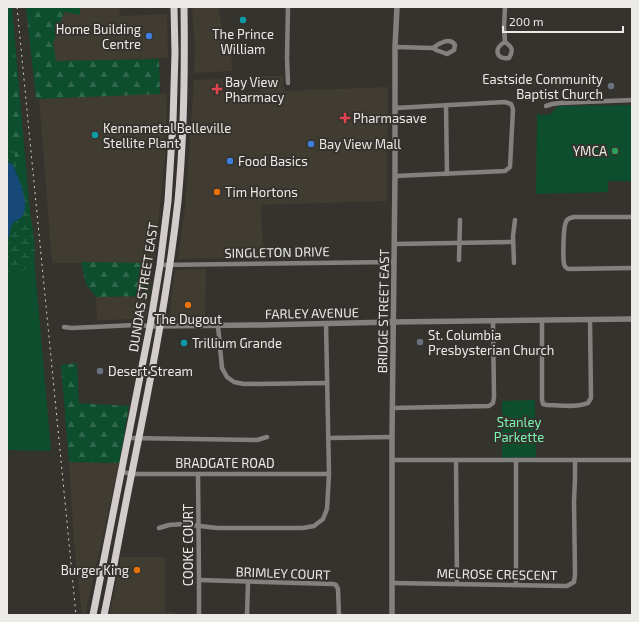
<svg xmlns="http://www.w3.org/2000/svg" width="639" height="622" font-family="'Exo 2',sans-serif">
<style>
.built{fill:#403c32}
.green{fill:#0d4e2f}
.forest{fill:url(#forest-firs)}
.wetland{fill:url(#wetland-marsh)}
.water{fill:#164977}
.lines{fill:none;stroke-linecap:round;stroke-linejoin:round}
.minor{stroke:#838080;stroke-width:4.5}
.tertiary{stroke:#838080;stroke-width:5.5}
.primary{stroke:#d3cccd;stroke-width:7}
.rail{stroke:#d4d3d0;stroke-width:1;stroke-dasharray:2 4;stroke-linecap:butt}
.culture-dot{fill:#0f9aa8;stroke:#35332e;stroke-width:1.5}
.shop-dot{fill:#3f7fe0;stroke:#35332e;stroke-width:1.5}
.worship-dot{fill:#6b7280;stroke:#35332e;stroke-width:1.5}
.health-dot{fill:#e0444e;stroke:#35332e;stroke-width:1.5}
.leisure-dot{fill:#2e9e5b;stroke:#35332e;stroke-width:1.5}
.food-dot{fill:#e8710a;stroke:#35332e;stroke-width:1.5}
.labels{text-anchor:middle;stroke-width:4;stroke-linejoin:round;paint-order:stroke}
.poi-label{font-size:13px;fill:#ebeae7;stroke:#35332e;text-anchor:start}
.street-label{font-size:13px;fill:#ebeae7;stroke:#35332e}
.park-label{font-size:13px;fill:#7af6b1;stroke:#35332e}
</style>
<defs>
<pattern id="forest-firs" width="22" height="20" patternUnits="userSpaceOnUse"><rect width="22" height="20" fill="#0d4e2f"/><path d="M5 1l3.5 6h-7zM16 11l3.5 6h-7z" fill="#30684d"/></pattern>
<pattern id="wetland-marsh" width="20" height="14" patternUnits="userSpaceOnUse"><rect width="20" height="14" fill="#0d4e2f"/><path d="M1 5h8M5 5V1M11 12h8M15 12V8" fill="none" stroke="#30684d"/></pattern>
</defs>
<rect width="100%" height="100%" fill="#35332e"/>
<g class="built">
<polygon points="27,7 119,7 120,16 167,14 168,58 32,63"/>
<polygon points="192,7 218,7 226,47 231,47 232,71 194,73 195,49"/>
<polygon points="261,76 283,76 284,91 388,87 387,201 261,205 263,258 178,259 185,208 194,80 223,79 224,93 261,92"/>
<polygon points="167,93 165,159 154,263 52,263 39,97"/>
<polygon points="206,269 205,318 169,320 175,270"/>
<polygon points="148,296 147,316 146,319 97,320 96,297"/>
<polygon points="69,462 119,463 85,615 82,615 74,543"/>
<polygon points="121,557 165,557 165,612 174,612 174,615 110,615"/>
</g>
<g class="green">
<polygon points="7,7 12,7 51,451 7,450"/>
<polygon points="632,105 632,181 608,181 608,192 536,194 537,114 544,115 551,114 558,106"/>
<polygon points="535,400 536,457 502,458 502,401"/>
</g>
<g class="forest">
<polygon points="26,7 80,7 80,15 64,12 53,43 56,61 159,59 160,94 36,99"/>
<polygon points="7,38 13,38 24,160 15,158 14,151 7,145"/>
<polygon points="81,262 153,263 148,296 96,297 86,284"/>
<polygon points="77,363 79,403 129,406 119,463 69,462 61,365"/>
</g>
<path class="wetland" d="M7,145L14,151C15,157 16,163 17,169C19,177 23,185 25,193C29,204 39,254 33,263C27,271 15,273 7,279V238L9,237C10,227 11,224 20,219L10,163H7Z"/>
<path class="water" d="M7,163H10L13,165C18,177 31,204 22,217C19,219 16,220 14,222C10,226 10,232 9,237L7,238Z"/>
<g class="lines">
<g class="minor">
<path d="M505,42C512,47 514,50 509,58C495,60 494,47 505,42Z"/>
<polyline points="505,42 504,27 505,7"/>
<path d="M395,47L433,48L436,50L447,54L454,50L455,45C450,37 439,43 433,48"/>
<polyline points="288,83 287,58 288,7"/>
<polyline points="446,105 447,174"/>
<polyline points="546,106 552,104 560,103 632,100"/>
<polyline points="395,108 505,102 511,104 513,109 510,167 505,171 395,176"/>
<path d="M632,217H574C571,218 567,218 566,222C563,227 563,258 564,264C565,267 565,267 568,269L632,268"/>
<polyline points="395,244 513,242"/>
<polyline points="459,260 460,220"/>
<polyline points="514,263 513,236 515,220"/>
<polyline points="160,265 394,262"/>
<path d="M542,321V400L543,404L547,405C560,405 576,408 588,403L591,398L590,320"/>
<polyline points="218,326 222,368 227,377 234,382 244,384 327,383"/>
<polyline points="64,327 72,328 135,325 150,326"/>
<polyline points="392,408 489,406 493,403 494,397 493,321"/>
<polyline points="128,438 257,440 267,437"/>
<polyline points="328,438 392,437"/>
<polyline points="392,460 632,460"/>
<polyline points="456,460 457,584"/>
<polyline points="516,460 516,585"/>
<polyline points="122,472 132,474 329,474"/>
<polyline points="198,475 199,580 199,615"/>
<polyline points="159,528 169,525 183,524 217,528 303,528 314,526 323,519 327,509 329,474 326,324"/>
<polyline points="199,580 333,584 336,585 338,589 339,615"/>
<polyline points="392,583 567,586 574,582 575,574 574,501 575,479 575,460"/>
<polyline points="247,615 248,582"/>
</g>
<g class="tertiary">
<polyline points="150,326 263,325 393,322 632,319"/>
<polyline points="392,615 392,437 395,176 395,47 397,7"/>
</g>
<g class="primary">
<polyline points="93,615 150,326 160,265 168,201 173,121 175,53 174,7"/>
<path d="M104,615C114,568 122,520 132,472C150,383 168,292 178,201C184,137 185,72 184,7"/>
</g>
<polyline class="rail" points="17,7 76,615"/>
</g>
<g class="culture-dot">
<circle cx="243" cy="20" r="4"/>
<circle cx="95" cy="135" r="4"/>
<circle cx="184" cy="343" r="4"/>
</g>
<g class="shop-dot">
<circle cx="149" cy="36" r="4"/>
<circle cx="311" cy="144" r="4"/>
<circle cx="230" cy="161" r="4"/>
</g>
<g class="worship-dot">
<circle cx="611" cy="86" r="4"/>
<circle cx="420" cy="342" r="4"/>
<circle cx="100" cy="371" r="4"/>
</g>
<g class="health-dot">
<path d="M215 83h4v4h4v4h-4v4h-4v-4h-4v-4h4z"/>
<path d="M343 112h4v4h4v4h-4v4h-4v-4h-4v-4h4z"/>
</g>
<circle class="leisure-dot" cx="615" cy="151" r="4"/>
<g class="food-dot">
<circle cx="217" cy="192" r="4"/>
<circle cx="188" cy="305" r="4"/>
<circle cx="137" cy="570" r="4"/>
</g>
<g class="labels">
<g class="poi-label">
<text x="141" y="34" text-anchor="end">Home Building<tspan x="141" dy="15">Centre</tspan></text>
<text x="243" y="39" text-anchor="middle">The Prince<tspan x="243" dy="15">William</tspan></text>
<text x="603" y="84" text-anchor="end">Eastside Community<tspan x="603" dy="15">Baptist Church</tspan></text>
<text x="225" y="87">Bay View<tspan x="225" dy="15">Pharmacy</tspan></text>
<text x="353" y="123">Pharmasave</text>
<text x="103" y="133">Kennametal Belleville<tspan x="103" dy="15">Stellite Plant</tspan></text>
<text x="319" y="149">Bay View Mall</text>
<text x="607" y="156" text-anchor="end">YMCA</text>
<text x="238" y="166">Food Basics</text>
<text x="225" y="197">Tim Hortons</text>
<text x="188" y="324" text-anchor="middle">The Dugout</text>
<text x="428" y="340">St. Columbia<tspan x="428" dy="15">Presbysterian Church</tspan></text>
<text x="192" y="348">Trillium Grande</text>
<text x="108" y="376">Desert Stream</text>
<text x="129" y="575" text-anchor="end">Burger King</text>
</g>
<g class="street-label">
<text transform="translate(277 252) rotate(-1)" y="5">SINGLETON DRIVE</text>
<text transform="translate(143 287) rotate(-81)" y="5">DUNDAS STREET EAST</text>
<text transform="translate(383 311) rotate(-89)" y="5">BRIDGE STREET EAST</text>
<text transform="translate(312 313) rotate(-1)" y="5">FARLEY AVENUE</text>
<text x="225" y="468">BRADGATE ROAD</text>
<text transform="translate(188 545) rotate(-90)" y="5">COOKE COURT</text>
<text transform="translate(283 573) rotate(2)" y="5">BRIMLEY COURT</text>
<text transform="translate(497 574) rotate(1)" y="5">MELROSE CRESCENT</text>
</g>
<g class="park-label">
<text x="519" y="427">Stanley<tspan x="519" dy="15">Parkette</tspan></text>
</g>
</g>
<rect width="639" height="622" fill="none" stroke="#ebeae7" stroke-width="16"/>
<path d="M503 26v6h120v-6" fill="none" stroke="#ebeae7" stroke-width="2"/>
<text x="509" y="26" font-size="12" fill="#ebeae7" stroke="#35332e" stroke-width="3" paint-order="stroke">200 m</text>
</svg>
